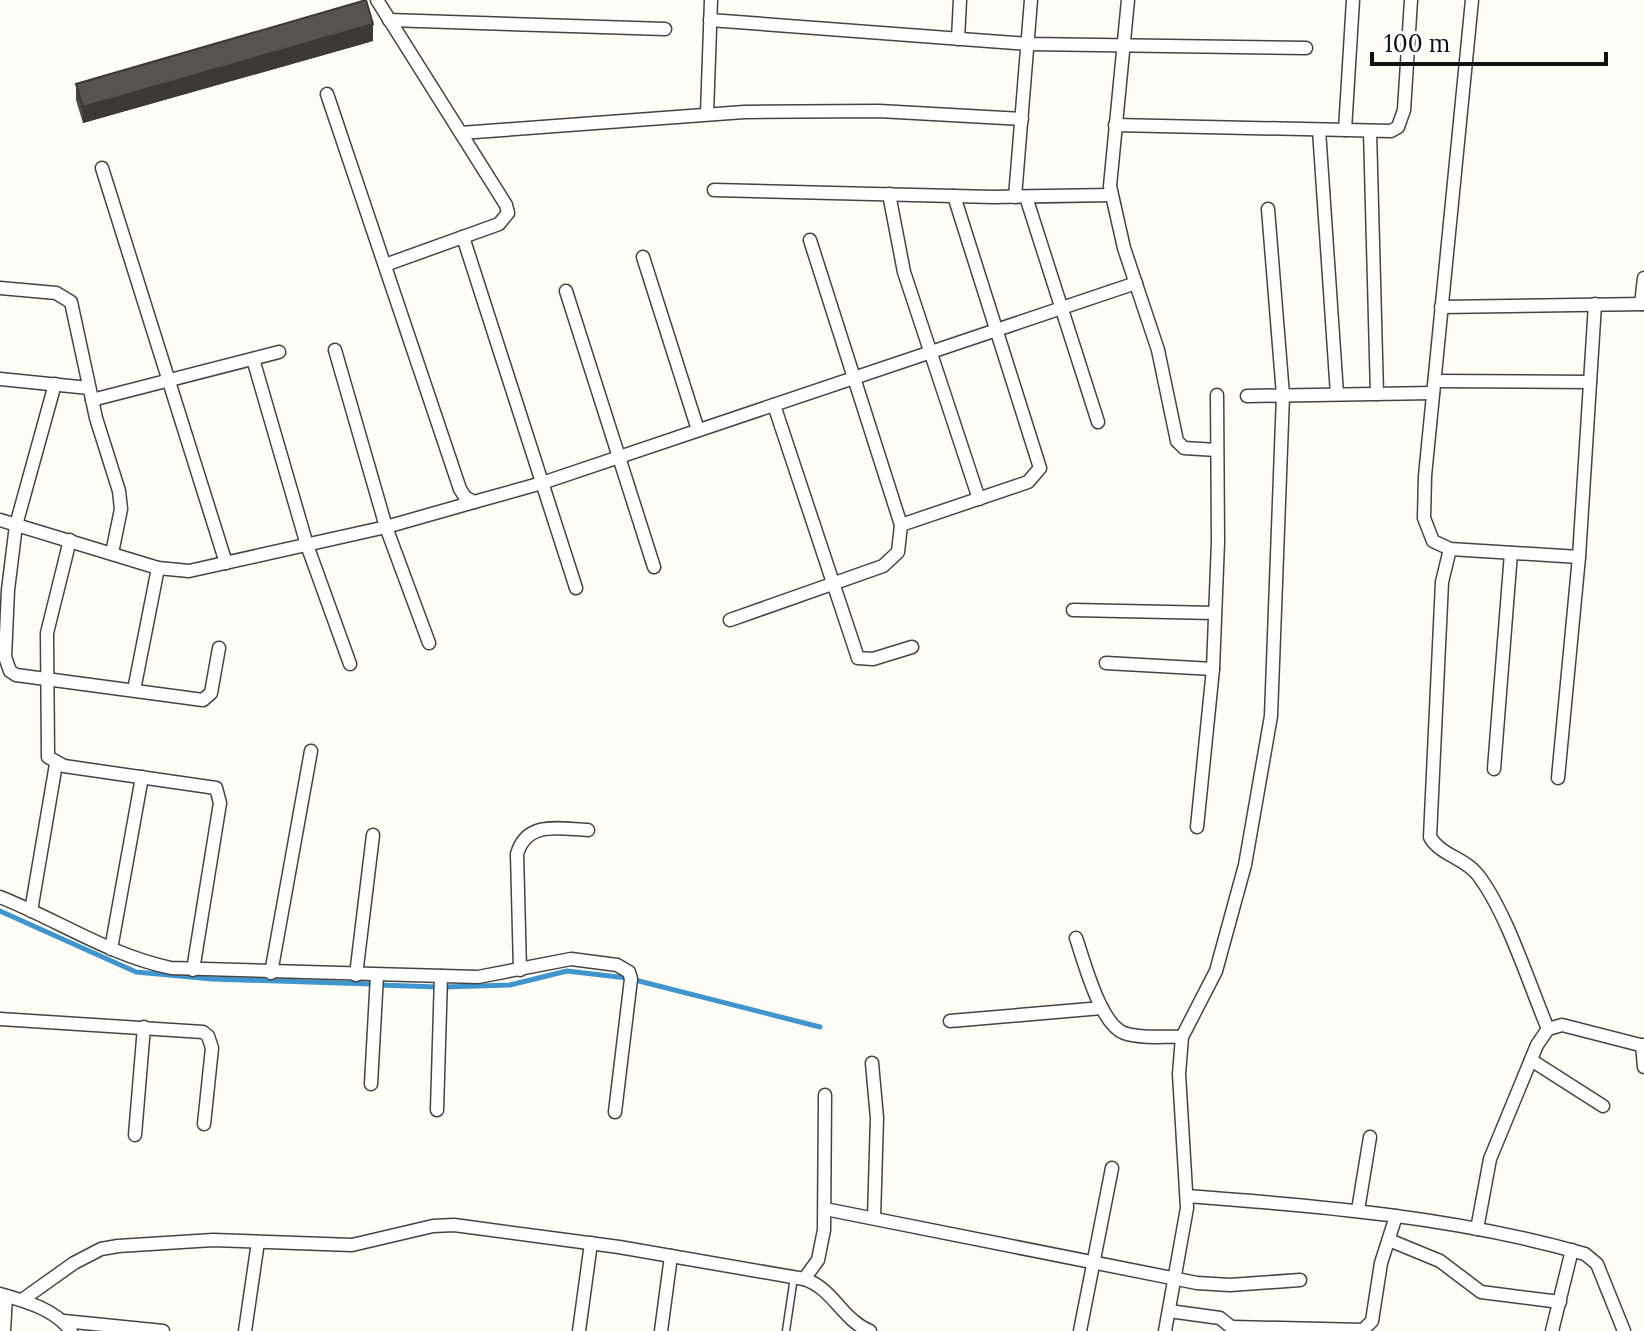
<svg xmlns="http://www.w3.org/2000/svg" width="1644" height="1331" font-family="Lora,serif">
<style>
.lines{fill:none;stroke-linecap:round;stroke-linejoin:round}
.stream{stroke:#3f96cf;stroke-width:5}
.lane-casing{stroke:#444;stroke-width:9}
.street-casing{stroke:#444;stroke-width:15}
.lane{stroke:#fff;stroke-width:6}
.street{stroke:#fff;stroke-width:12}
.wall{fill:#4d4742}
.shaded-wall{fill:#3f3936}
.building{fill:#5a524d;stroke:#3f3936;stroke-width:2}
</style>
<rect width="100%" height="100%" fill="#fffdf5"/>
<g class="lines">
<g class="stream">
<polyline points="0,911 136,972 212,979 372,984"/>
<polyline points="635,980 820,1027"/>
<polyline points="379,985 437,987"/>
<polyline points="445,987 510,985 567,971 627,978"/>
</g>
<defs>
<polyline id="lane" points="786,1331 794,1277"/>
<g id="street">
<polyline points="377,0 506,205 508,213 499,224 385,265"/>
<polyline points="1128,0 1110,186 1124,248 1158,350 1177,441 1184,448 1217,450"/>
<polyline points="1472,0 1425,476 1424,518 1433,541 1450,549 1579,557"/>
<polyline points="389,20 665,29"/>
<polyline points="710,20 1029,44 1306,48"/>
<polyline points="958,39 960,0"/>
<polyline points="327,94 460,489 465,497 474,502 542,483 1136,283"/>
<polyline points="707,114 711,0"/>
<polyline points="1115,125 1391,131 1398,127 1404,110 1411,0"/>
<polyline points="1319,130 1337,394"/>
<polyline points="1345,130 1353,0"/>
<polyline points="1370,131 1377,394"/>
<polyline points="461,133 744,112 879,111 1022,119"/>
<polyline points="102,168 226,563"/>
<polyline points="714,190 994,197 1111,195"/>
<polyline points="889,194 904,272 979,499"/>
<polyline points="1015,197 1031,0"/>
<polyline points="1026,197 1098,422"/>
<polyline points="463,237 576,588"/>
<polyline points="643,257 698,430"/>
<polyline points="0,288 56,293 71,302 96,418 119,491 121,509 112,553"/>
<polyline points="566,291 654,567"/>
<polyline points="1641,304 1644,278"/>
<polyline points="1441,307 1644,304"/>
<polyline points="335,350 386,527 429,643"/>
<polyline points="253,359 307,545 350,664"/>
<polyline points="0,379 89,388"/>
<polyline points="1435,381 1590,382"/>
<polyline points="55,384 16,525 8,590 5,657 10,671 16,675 203,700 211,693 219,648"/>
<polyline points="1247,396 1433,393"/>
<polyline points="92,400 279,352"/>
<polyline points="774,405 858,658 873,659 912,647"/>
<polyline points="0,520 158,568 189,571 386,527 474,502"/>
<polyline points="901,525 1028,482 1040,468 954,196"/>
<polyline points="70,540 47,633 48,757 64,766 216,788 220,803 193,970"/>
<path d="M1450,549L1442,582L1430,837C1440,855 1465,858 1478,875C1507,913 1529,984 1548,1029"/>
<polyline points="1073,610 1215,613"/>
<polyline points="730,620 883,566 898,552 901,525 810,240"/>
<polyline points="1106,663 1213,669"/>
<polyline points="134,690 158,568"/>
<polyline points="1494,769 1511,553"/>
<polyline points="1558,778 1579,557 1595,304"/>
<polyline points="1197,827 1213,669 1218,542 1217,395"/>
<path d="M0,897C58,920 109,955 171,968L478,977L571,959L617,965L629,972L631,979L615,1112"/>
<polyline points="31,911 56,764"/>
<path d="M1076,938C1084,961 1100,1024 1124,1033C1141,1039 1165,1036 1182,1037"/>
<polyline points="111,949 142,777"/>
<path d="M520,970L517,854C527,820 560,829 588,830"/>
<polyline points="271,973 311,751"/>
<polyline points="356,975 373,835"/>
<polyline points="0,1019 203,1032 208,1036 212,1048 204,1124"/>
<polyline points="950,1021 1102,1008"/>
<polyline points="1642,1045 1644,1067"/>
<polyline points="1531,1060 1603,1106"/>
<polyline points="872,1063 877,1118 874,1218"/>
<polyline points="371,1084 377,975"/>
<polyline points="437,1110 441,976"/>
<polyline points="135,1135 144,1027"/>
<path d="M1187,1196C1321,1206 1456,1217 1585,1254L1597,1264L1624,1331"/>
<polyline points="825,1209 1197,1283 1230,1285 1300,1280"/>
<polyline points="1358,1210 1370,1137"/>
<polyline points="1477,1229 1490,1159 1537,1045 1548,1029 1562,1025 1644,1046"/>
<polyline points="1389,1240 1440,1261 1481,1292 1560,1302"/>
<polyline points="804,1279 818,1260 824,1230 825,1095"/>
<path d="M0,1294C25,1301 55,1309 71,1331"/>
<path d="M22,1300L74,1263L101,1249L118,1246L213,1240L352,1245L433,1226L454,1225L619,1247L804,1279C833,1288 842,1320 870,1331"/>
<polyline points="1169,1311 1220,1318 1236,1331"/>
<polyline points="64,1321 163,1331"/>
<polyline points="1233,1327 1363,1330 1372,1321 1381,1263 1396,1216"/>
<polyline points="4,1331 6,1296"/>
<polyline points="245,1331 258,1242"/>
<polyline points="579,1331 591,1243"/>
<polyline points="661,1331 671,1256"/>
<polyline points="1080,1331 1112,1168"/>
<polyline points="1165,1331 1187,1208 1179,1074 1182,1037 1216,971 1245,865 1271,716 1283,395 1268,209"/>
<polyline points="1552,1331 1572,1250"/>
</g>
</defs>
<use href="#lane" class="lane-casing"/>
<use href="#street" class="street-casing"/>
<use href="#lane" class="lane"/>
<use href="#street" class="street"/>
</g>
<polygon class="wall" points="373,41 83,123 76,100 76,84"/>
<polygon class="shaded-wall" points="373,24 373,41 83,123 83,107"/>
<polygon class="building" points="366,0 373,24 83,107 76,84"/>
<path d="M1372 52v12h234v-12" fill="none" stroke="#111111" stroke-width="4"/>
<text x="1384" y="52" font-size="24" fill="#111111" stroke="#ffffff" stroke-width="6" paint-order="stroke">100 m</text>
</svg>
